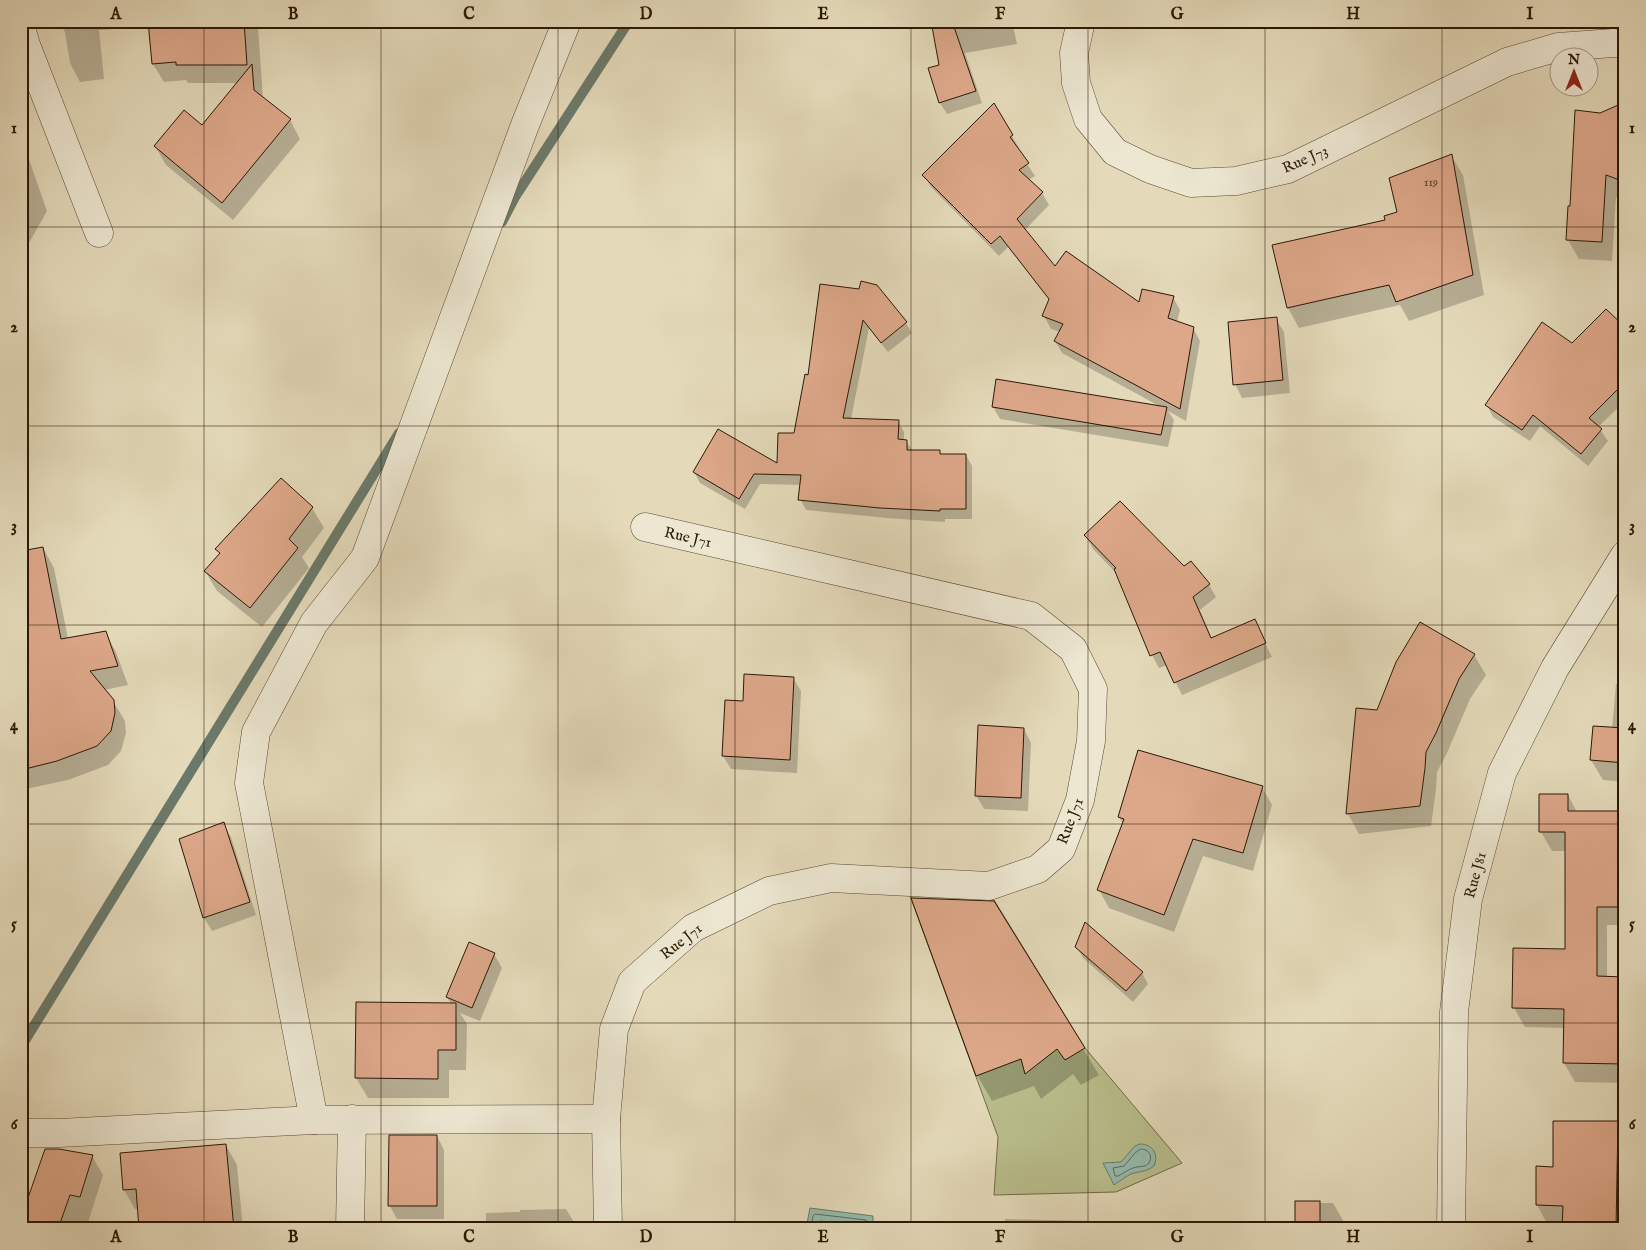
<svg xmlns="http://www.w3.org/2000/svg" width="1646" height="1250" font-family="'IM FELL English',serif">
<style>
.green{fill:#b9be8c;stroke:#726a48}
.water{fill:#95bbad;stroke:#6b796a}
.shadow{fill:#0003}
.lines{fill:none;stroke-linecap:round;stroke-linejoin:round}
.shore{stroke:#606959;stroke-width:1}
.stream{stroke:#6b796a;stroke-width:10}
.building{fill:#dda88a;stroke:#2c1705}
.street-casing{stroke:#5a4832;stroke-width:29}
.street{stroke:#ede7d2;stroke-width:28}
.grid{fill:none;stroke:#2c1705;stroke-width:1;stroke-opacity:0.55}
.labels{text-anchor:middle;stroke-width:4;stroke-linejoin:round;paint-order:stroke}
.number-label{font-size:12px;fill:#583b26}
.street-label{font-size:15px;fill:#2c1705;stroke:#ede7d2}
.neatline{fill:none;stroke:#2c1705;stroke-width:2}
.grid-label{font-size:16px;text-anchor:middle;font-weight:bold;fill:#2c1705}
</style>
<rect width="100%" height="100%" fill="#e4daba"/>
<filter id="stains"><feTurbulence type="fractalNoise" baseFrequency=".004" numOctaves="4"/><feColorMatrix values="0 0 0 0 .2 0 0 0 0 .09 0 0 0 0 .02 0 0 0 .5 -.17"/></filter>
<radialGradient id="worn" r=".72"><stop offset=".6" stop-color="#630" stop-opacity="0"/><stop offset="1" stop-color="#630" stop-opacity=".3"/></radialGradient>
<polygon class="green" points="909,893 994,900 1085,1048 1182,1163 1116,1192 994,1195 998,1137"/>
<g class="water">
<path d="M1140,1144C1153,1144 1159,1155 1154,1166C1146,1172 1140,1171 1131,1174C1125,1177 1120,1181 1114,1185L1103,1163L1121,1162L1135,1146Z"/>
<polygon points="810,1208 873,1216 873,1229 806,1229"/>
</g>
<g class="shadow">
<polygon points="59,21 291,21 258,26 263,99 290,120 300,139 233,220 166,165 155,146 202,126 238,83 188,83 186,80 164,82 153,64 150,32 148,27 99,30 104,79 80,82 70,63 65,32"/>
<polygon points="322,21 372,21 326,27"/>
<polygon points="932,21 1012,21 1017,44 965,53 982,103 947,114 940,103 929,69 940,66"/>
<polygon points="994,105 1019,148 1017,149 1035,176 1028,180 1042,193 1049,205 1025,230 1055,268 1140,304 1173,297 1180,310 1177,322 1193,328 1200,341 1186,421 1168,411 1174,420 1168,447 1000,419 993,407 1161,407 1062,353 1055,341 1060,332 1051,329 1044,316 1050,301 1008,247 999,256 931,187 924,175"/>
<polygon points="1625,112 1625,201 1616,197 1612,261 1579,259 1568,240 1571,207 1600,114"/>
<polygon points="21,143 26,151 47,211 21,257"/>
<polygon points="1451,155 1463,175 1484,295 1409,321 1400,305 1299,328 1288,308 1273,246 1387,221 1399,212"/>
<polygon points="821,286 906,323 912,333 888,352 869,328 851,419 898,421 904,432 904,441 906,441 913,451 939,451 941,455 966,455 972,466 972,519 945,519 945,522 887,518 806,510 800,499 801,485 760,484 745,509 700,483 694,472 778,465 795,435 809,376"/>
<polygon points="1276,319 1284,332 1290,393 1242,398 1235,384"/>
<polygon points="1625,327 1625,401 1598,427 1608,441 1588,466 1540,426 1530,441 1493,417 1487,405 1572,344"/>
<polygon points="281,480 312,508 324,528 302,557 309,568 262,627 217,591 205,571 220,554 217,549"/>
<polygon points="1086,536 1184,568 1209,585 1216,597 1200,610 1212,639 1254,621 1272,657 1182,695 1167,665 1159,668 1152,655 1116,573 1093,549"/>
<polygon points="43,548 54,568 68,639 105,632 116,652 128,685 104,690 113,701 125,721 126,733 121,751 108,765 68,780 21,790 21,553"/>
<polygon points="1474,655 1486,675 1470,699 1447,753 1437,772 1436,789 1431,826 1359,834 1348,814 1357,709 1378,712"/>
<polygon points="793,678 801,691 797,773 731,769 723,756 744,702"/>
<polygon points="1616,684 1625,685 1625,782 1603,780 1591,760 1612,729"/>
<polygon points="1024,729 1031,743 1028,811 984,809 976,795"/>
<polygon points="1262,787 1272,805 1253,871 1203,856 1174,932 1109,908 1099,890 1123,824 1119,817"/>
<polygon points="1541,795 1568,795 1577,812 1625,812 1625,925 1607,925 1607,978 1625,978 1625,1083 1575,1082 1564,1063 1565,1028 1525,1027 1514,1008 1566,950 1566,851 1552,851 1541,832"/>
<polygon points="223,824 231,837 256,915 212,931 204,918 181,840"/>
<polygon points="994,902 1099,1075 1081,1085 1073,1074 1041,1099 1034,1086 992,1101 977,1075"/>
<polygon points="1086,924 1142,973 1148,984 1133,1002 1083,958 1077,947"/>
<polygon points="494,954 502,968 480,1021 460,1013 467,1024 466,1070 449,1070 449,1098 368,1098 356,1078 451,1004 447,997"/>
<polygon points="1617,1123 1625,1137 1625,1229 1564,1229 1564,1225 1548,1225 1537,1205 1554,1168"/>
<polygon points="437,1136 444,1150 444,1219 397,1219 390,1206"/>
<polygon points="226,1145 237,1165 243,1229 140,1229 139,1209 135,1209 124,1190 121,1154"/>
<polygon points="92,1156 103,1175 86,1229 21,1229"/>
<polygon points="1296,1203 1333,1203 1345,1224 1345,1229 1296,1229"/>
<polygon points="566,1209 574,1222 574,1229 486,1229 486,1213 520,1212 520,1210"/>
<polygon points="1005,1219 1094,1221 1098,1229 1005,1229"/>
</g>
<g class="lines">
<g class="shore">
<path d="M1141,1149C1149,1149 1153,1156 1149,1163C1145,1167 1143,1166 1137,1167C1130,1168 1124,1173 1118,1176H1115L1113,1168L1124,1166L1135,1153Z"/>
<polyline points="811,1229 813,1216 815,1214 866,1220 868,1222 868,1229"/>
<polyline points="817,1229 818,1223 820,1221 860,1226 862,1229"/>
</g>
<g class="stream">
<polyline points="502,222 515,197 629,21"/>
<polyline points="21,1047 399,433"/>
</g>
</g>
<g class="building">
<polygon points="148,21 244,21 247,65 176,65 176,62 152,64"/>
<polygon points="931,21 952,21 976,91 939,103 928,68 939,65"/>
<polygon points="252,64 254,90 291,119 222,203 154,146 184,110 202,125"/>
<polygon points="1625,102 1625,182 1606,175 1602,242 1566,240 1568,206 1570,206 1575,110 1600,113"/>
<polygon points="994,103 1013,135 1010,137 1029,163 1019,170 1043,192 1017,219 1055,266 1066,251 1139,302 1142,289 1174,296 1168,318 1194,327 1180,409 1054,341 1063,324 1042,316 1049,299 1000,236 991,244 922,175"/>
<polygon points="1452,154 1473,275 1396,302 1389,285 1287,308 1272,245 1385,220 1384,216 1397,212 1389,178"/>
<polygon points="861,281 877,285 907,322 881,343 863,320 843,418 899,420 898,439 907,440 907,450 940,450 940,454 966,454 966,509 940,509 940,511 880,508 798,500 801,475 754,474 739,499 693,472 718,429 777,463 778,433 794,433 805,374 808,375 820,284 859,289"/>
<polygon points="1606,309 1625,327 1625,382 1589,418 1602,429 1581,454 1533,415 1522,430 1485,405 1542,322 1572,343"/>
<polygon points="1277,317 1283,380 1233,385 1228,322"/>
<polygon points="996,379 1167,407 1161,435 992,407"/>
<polygon points="281,478 313,507 289,539 298,548 250,608 204,571 220,553 215,549"/>
<polygon points="1120,501 1184,566 1191,561 1210,584 1193,597 1211,638 1255,619 1266,643 1174,683 1160,652 1150,656 1114,569 1116,568 1084,535"/>
<polygon points="43,547 61,639 106,631 118,666 90,671 114,700 115,713 111,731 97,746 57,761 21,770 21,551"/>
<polygon points="1420,622 1475,654 1459,679 1436,733 1426,752 1425,768 1420,806 1346,814 1356,708 1377,710 1396,662"/>
<polygon points="744,674 794,677 790,760 722,756 725,700 743,701"/>
<polygon points="978,725 1024,728 1021,798 975,796"/>
<polygon points="1593,726 1625,728 1625,763 1590,760"/>
<polygon points="1138,750 1263,786 1243,853 1193,839 1164,915 1097,890 1124,819 1118,817"/>
<polygon points="1539,794 1568,794 1568,811 1625,811 1625,907 1597,907 1597,976 1625,977 1625,1064 1563,1063 1564,1009 1512,1008 1513,948 1565,949 1565,832 1539,832"/>
<polygon points="224,822 250,902 203,918 179,839"/>
<polygon points="911,898 994,901 1085,1048 1065,1060 1057,1049 1025,1074 1021,1059 976,1076"/>
<polygon points="1085,922 1143,972 1126,991 1075,947"/>
<polygon points="469,942 495,953 472,1008 446,997"/>
<polygon points="356,1002 456,1003 456,1050 438,1050 438,1079 355,1078"/>
<polygon points="1553,1121 1618,1121 1616,1229 1562,1229 1563,1206 1536,1205 1536,1166 1553,1167"/>
<polygon points="389,1135 437,1135 437,1206 388,1206"/>
<polygon points="226,1144 234,1229 139,1229 136,1189 123,1190 120,1153"/>
<polygon points="45,1149 59,1149 93,1155 80,1197 70,1195 58,1229 21,1229 21,1218"/>
<rect x="1295" y="1201" width="25" height="28"/>
</g>
<g class="lines">
<defs>
<g id="street">
<polyline points="1081,21 1074,53 1076,83 1088,119 1115,152 1150,169 1191,183 1236,181 1288,169 1507,62 1558,47 1613,43 1625,44"/>
<polyline points="21,28 26,45 99,233"/>
<polyline points="314,1120 249,783 256,732 314,623 365,558 525,125 567,21"/>
<polyline points="21,1133 59,1133 314,1120 606,1119"/>
<polyline points="350,1229 352,1119"/>
<polyline points="608,1229 606,1119 614,1029 632,982 693,928 769,891 831,878 989,886 1038,869 1061,849 1080,800 1091,741 1093,689 1073,649 1031,616 645,527"/>
<polyline points="1451,1229 1454,1012 1468,899 1502,773 1555,668 1625,555"/>
</g>
</defs>
<use href="#street" class="street-casing"/>
<use href="#street" class="street"/>
</g>
<path class="grid" d="M204,21V1229M381,21V1229M558,21V1229M735,21V1229M911,21V1229M1088,21V1229M1265,21V1229M1442,21V1229M21,227H1625M21,426H1625M21,625H1625M21,824H1625M21,1023H1625"/>
<g class="labels">
<g class="number-label">
<text x="1431" y="186">119</text>
</g>
<g class="street-label">
<text transform="translate(1305 159) rotate(-24)" y="5">Rue J73</text>
<text transform="translate(688 537) rotate(13)" y="5">Rue J71</text>
<text transform="translate(1070 821) rotate(-69)" y="5">Rue J71</text>
<text transform="translate(1475 875) rotate(-75)" y="5">Rue J81</text>
<text transform="translate(681 941) rotate(-38)" y="5">Rue J71</text>
</g>
</g>
<rect width="1646" height="1250" fill="none" stroke="#e4daba" stroke-width="55"/>
<g transform="translate(1574 72)"><circle r="24" fill="#ede7d2" stroke="#a09480"/>
<path d="M0-4L9 19L0 12L-9 19Z" fill="#8f2418"/>
<text y="-8" font-size="14" font-weight="bold" text-anchor="middle" fill="#2c1705">N</text>
</g>
<rect x="28" y="28" width="1590" height="1194" class="neatline"/>
<g class="grid-label">
<text x="116" y="19">A</text>
<text x="293" y="19">B</text>
<text x="469" y="19">C</text>
<text x="646" y="19">D</text>
<text x="823" y="19">E</text>
<text x="1000" y="19">F</text>
<text x="1177" y="19">G</text>
<text x="1353" y="19">H</text>
<text x="1530" y="19">I</text>
<text x="14" y="133">1</text>
<text x="1632" y="133">1</text>
<text x="14" y="332">2</text>
<text x="1632" y="332">2</text>
<text x="14" y="531">3</text>
<text x="1632" y="531">3</text>
<text x="14" y="730">4</text>
<text x="1632" y="730">4</text>
<text x="14" y="929">5</text>
<text x="1632" y="929">5</text>
<text x="14" y="1129">6</text>
<text x="1632" y="1129">6</text>
<text x="116" y="1242">A</text>
<text x="293" y="1242">B</text>
<text x="469" y="1242">C</text>
<text x="646" y="1242">D</text>
<text x="823" y="1242">E</text>
<text x="1000" y="1242">F</text>
<text x="1177" y="1242">G</text>
<text x="1353" y="1242">H</text>
<text x="1530" y="1242">I</text>
</g>
<rect width="100%" height="100%" filter="url(#stains)"/>
<rect width="100%" height="100%" fill="url(#worn)"/>
</svg>
